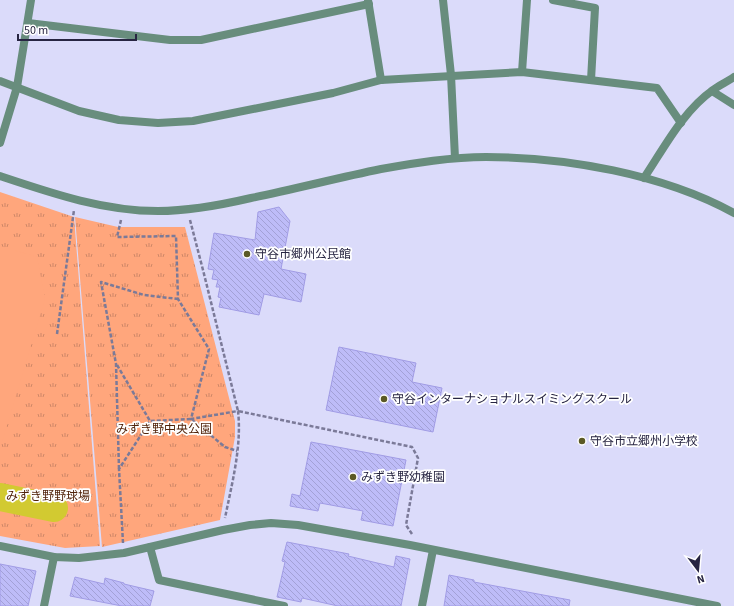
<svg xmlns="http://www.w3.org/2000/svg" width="734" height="606" font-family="'Source Sans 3','Noto Sans JP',sans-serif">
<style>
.grass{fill:url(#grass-tufts)}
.pitch{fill:#ffa67c}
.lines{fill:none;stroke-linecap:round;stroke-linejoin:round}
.river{stroke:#d2ca31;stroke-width:28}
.building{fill:url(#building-back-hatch);stroke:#a19ce5}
.path{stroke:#7b7a98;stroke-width:2.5;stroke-dasharray:4 2;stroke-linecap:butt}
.minor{stroke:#688d7d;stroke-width:8}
.tertiary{stroke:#688d7d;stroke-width:8}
.poi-dot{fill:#5b5925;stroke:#fff;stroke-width:1.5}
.labels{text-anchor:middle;stroke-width:3.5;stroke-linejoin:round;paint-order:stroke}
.poi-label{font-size:12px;fill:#272542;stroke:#fff;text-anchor:start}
.park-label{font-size:12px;fill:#51230a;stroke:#fff}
</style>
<defs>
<pattern id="grass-tufts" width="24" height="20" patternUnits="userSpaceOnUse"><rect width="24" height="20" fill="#ffa67c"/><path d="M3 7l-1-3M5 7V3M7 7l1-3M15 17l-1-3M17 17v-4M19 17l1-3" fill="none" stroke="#ce8767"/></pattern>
<pattern id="building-back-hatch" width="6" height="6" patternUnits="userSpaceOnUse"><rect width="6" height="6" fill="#bebcf8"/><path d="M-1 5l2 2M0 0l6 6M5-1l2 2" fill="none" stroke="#a3a1d6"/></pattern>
</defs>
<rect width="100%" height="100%" fill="#dbdbfa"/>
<g class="grass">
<polygon points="0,192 74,217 100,546 65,548 0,536"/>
<polygon points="75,217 118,227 185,227 235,421 235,437 220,520 102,547"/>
</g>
<polygon class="pitch" points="0,246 37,257 45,299 0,449"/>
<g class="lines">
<polyline class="river" points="0,497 54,508"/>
</g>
<g class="building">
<polygon points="279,207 290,221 281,269 306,274 301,302 264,294 259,315 219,307 221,298 218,297 220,287 216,287 218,280 212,279 214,270 208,269 214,233 255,240 258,212"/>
<polygon points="339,347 416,363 412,382 442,388 433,432 326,410"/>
<polygon points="311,442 406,460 393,526 361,520 363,511 320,503 318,511 290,506 292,494 300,496"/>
<polygon points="287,542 349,554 348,556 394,567 396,556 410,559 401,606 338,606 302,598 301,602 277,597 285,562 282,561"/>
<polygon points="0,564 36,571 28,606 0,606"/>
<polygon points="449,575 474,580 474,582 570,600 569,606 444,606"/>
<polygon points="75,577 104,584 105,578 124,583 124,584 154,591 150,606 122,606 70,596"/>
</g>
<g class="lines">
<g class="path">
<path d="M121,220L117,237L176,236L178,299L209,349L191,419L238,411C242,446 232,483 225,518"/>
<polyline points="190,220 203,270 238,411 412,447 418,458 406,525 412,534"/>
<polyline points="57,334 74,210"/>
<polyline points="117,365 150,421"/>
<polyline points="119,469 116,364 101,282 144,295 178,299"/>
<polyline points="123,543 119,469 150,421 191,419 225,447 237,451"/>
</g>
<g class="minor">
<polyline points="368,0 381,80"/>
<polyline points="443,0 451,75 455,158"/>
<polyline points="553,0 595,8 591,80"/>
<polyline points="28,23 170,40 201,40 369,4"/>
<polyline points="522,72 527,0"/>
<polyline points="0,81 79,111 119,120 158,123 193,121 333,93 381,80 522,72 657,88 681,123"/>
<polyline points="712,91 734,105"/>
<polyline points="0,143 17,87 31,0"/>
<path d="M644,178C664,148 683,111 713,90C719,85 727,82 734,77"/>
<polyline points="150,547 159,580 284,606"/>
<polyline points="44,606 54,557"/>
<polyline points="422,606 433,550"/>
</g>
<g class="tertiary">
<path d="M0,176C51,193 103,211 158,211C189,211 221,205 251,198C295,189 337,178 381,169C415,163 451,157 486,157C566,157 663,174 734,213"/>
<polyline points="0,546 54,557 79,558 124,553 223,530 250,525 271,523 298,525 410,545 717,606"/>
</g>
</g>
<g class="poi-dot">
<circle cx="247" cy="254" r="4"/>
<circle cx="384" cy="399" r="4"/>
<circle cx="582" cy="441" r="4"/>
<circle cx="353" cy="477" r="4"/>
</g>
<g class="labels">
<g class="poi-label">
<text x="255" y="258">守谷市郷州公民館</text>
<text x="392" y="403">守谷インターナショナルスイミングスクール</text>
<text x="590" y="445">守谷市立郷州小学校</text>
<text x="361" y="481">みずき野幼稚園</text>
</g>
<g class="park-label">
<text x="164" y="433">みずき野中央公園</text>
<text x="48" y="500">みずき野野球場</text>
</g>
</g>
<g transform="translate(698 570) rotate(164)" stroke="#ffffff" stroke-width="3" paint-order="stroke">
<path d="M0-3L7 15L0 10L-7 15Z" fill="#272542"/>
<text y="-6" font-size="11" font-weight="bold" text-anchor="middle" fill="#272542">N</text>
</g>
<path d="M18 34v6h118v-6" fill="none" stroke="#272542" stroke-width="2"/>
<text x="24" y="34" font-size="12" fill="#272542" stroke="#ffffff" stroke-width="3" paint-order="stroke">50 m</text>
</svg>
